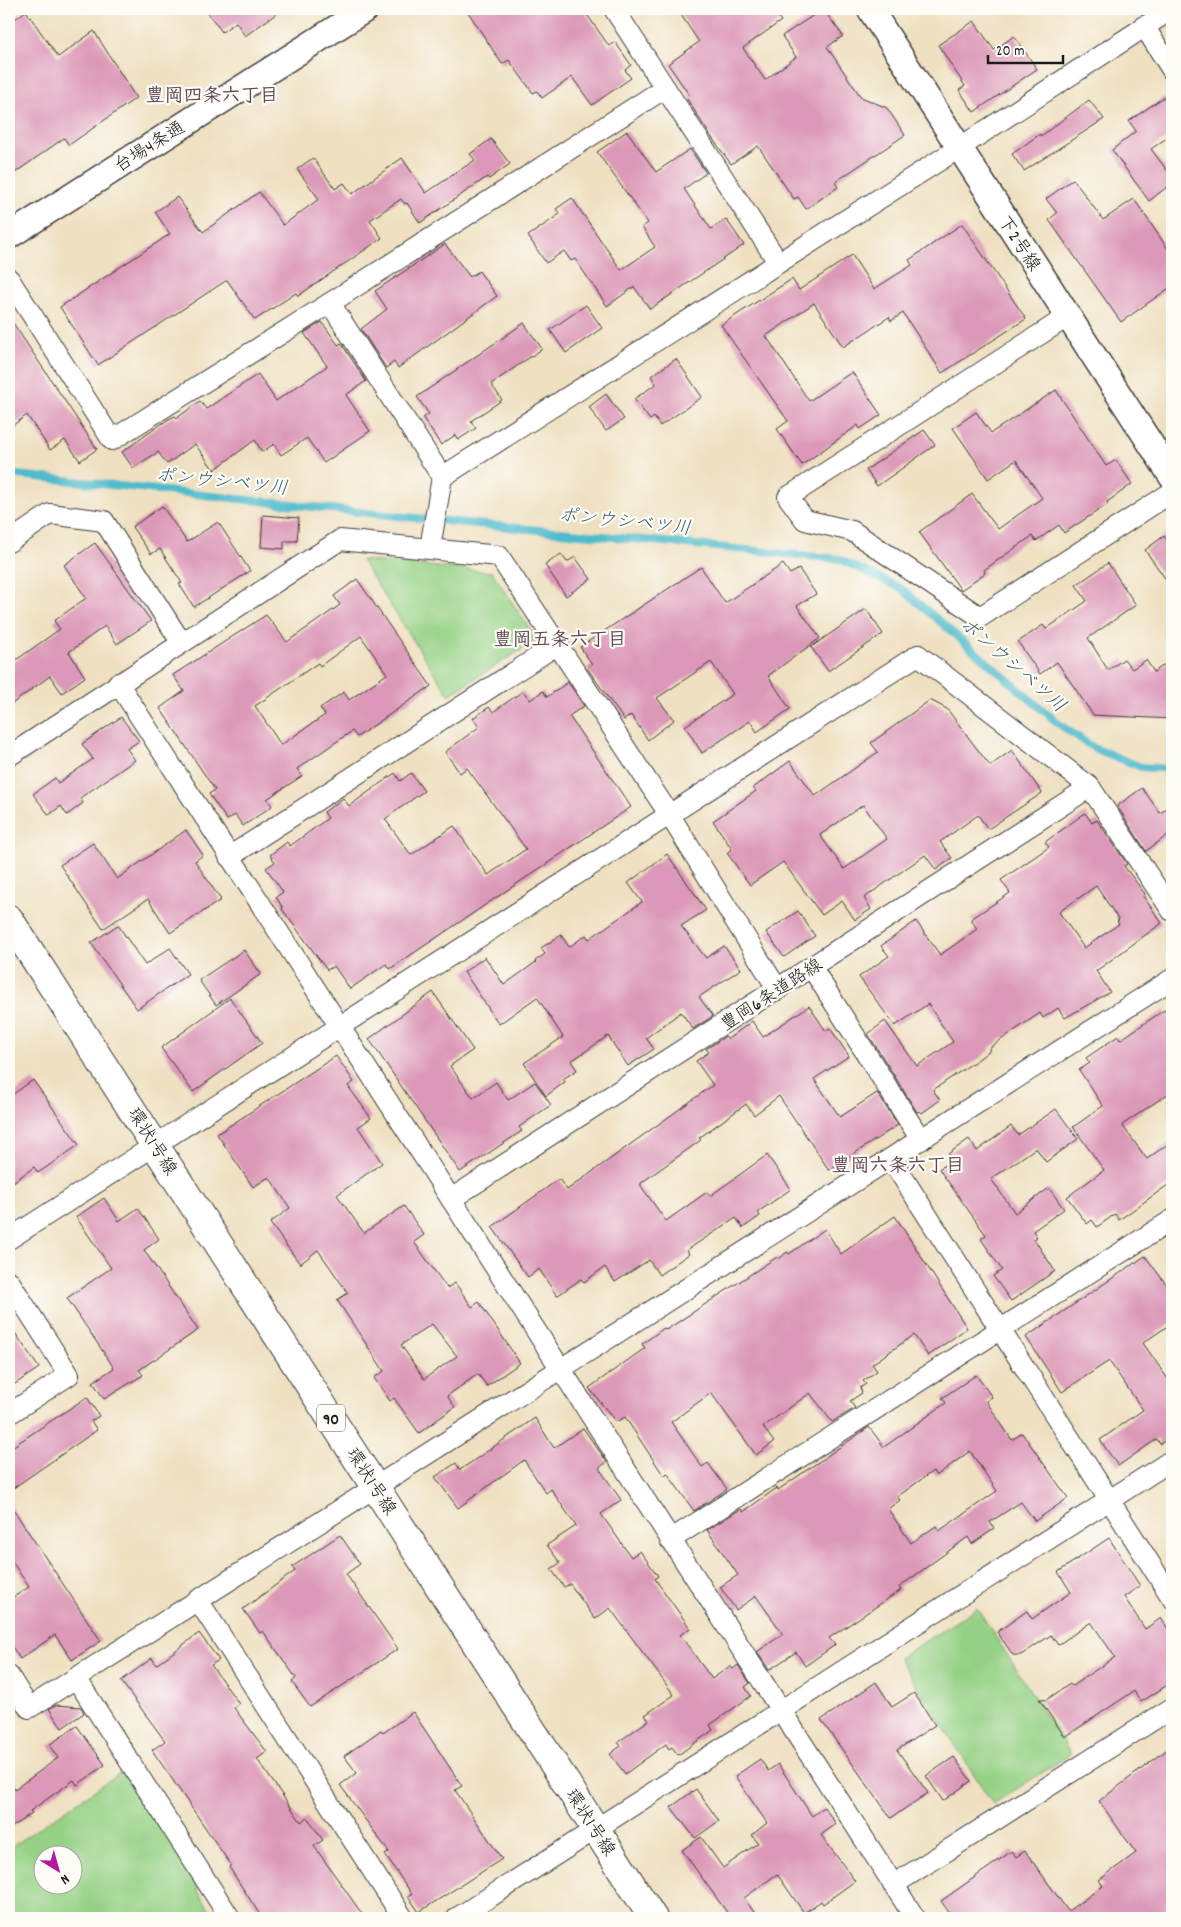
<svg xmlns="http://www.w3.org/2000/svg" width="1181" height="1927" font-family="Dekko,'Klee One',sans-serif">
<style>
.green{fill:#95d185;stroke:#587650;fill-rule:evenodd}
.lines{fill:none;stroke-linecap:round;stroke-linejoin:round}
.stream{stroke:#50bbcc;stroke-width:8}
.building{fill:#dc98b8;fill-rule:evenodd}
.minor-casing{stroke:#3c3935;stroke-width:22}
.tertiary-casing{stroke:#3c3935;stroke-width:28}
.primary-casing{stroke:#3c3935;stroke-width:30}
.minor{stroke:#fff;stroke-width:20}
.tertiary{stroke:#fff;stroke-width:25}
.primary{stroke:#fff;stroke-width:28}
.labels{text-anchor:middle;stroke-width:4.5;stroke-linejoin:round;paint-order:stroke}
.shield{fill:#fdfcf7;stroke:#605f5e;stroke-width:1}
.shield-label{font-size:16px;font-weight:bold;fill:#1c1c1c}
.street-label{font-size:18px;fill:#1c1c1c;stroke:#fdfcf7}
.neighbourhood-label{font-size:19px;font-weight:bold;fill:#5f4753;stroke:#fdfcf7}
.water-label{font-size:19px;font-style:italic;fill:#315c62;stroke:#fdfcf7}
</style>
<rect width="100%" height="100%" fill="#fdfcf7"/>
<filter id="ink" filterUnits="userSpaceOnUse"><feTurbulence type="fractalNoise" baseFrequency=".02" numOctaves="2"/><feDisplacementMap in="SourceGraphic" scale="10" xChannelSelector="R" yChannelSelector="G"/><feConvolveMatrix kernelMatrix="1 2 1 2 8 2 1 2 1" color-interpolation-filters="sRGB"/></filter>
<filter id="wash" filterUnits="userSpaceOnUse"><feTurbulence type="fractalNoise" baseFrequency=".0096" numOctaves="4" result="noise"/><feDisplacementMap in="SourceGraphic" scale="20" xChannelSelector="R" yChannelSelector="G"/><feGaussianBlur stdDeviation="1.12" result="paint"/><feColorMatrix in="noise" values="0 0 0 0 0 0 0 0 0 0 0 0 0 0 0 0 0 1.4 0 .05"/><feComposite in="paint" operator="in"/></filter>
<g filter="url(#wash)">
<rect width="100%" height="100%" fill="#efe0c1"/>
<g class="green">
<polygon points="361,560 492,572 537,640 449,695"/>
<polygon points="977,1608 1071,1754 993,1804 899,1658"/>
<path d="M133,1764L207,1883L197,1890L215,1918H9V1845L11,1847ZM42,1854H72V1884H42Z"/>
</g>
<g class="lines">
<polyline class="stream" points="9,474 405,517 839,559 902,589 1059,724 1094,748 1141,767 1172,769"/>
</g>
<g id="blocks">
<g class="building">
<polygon points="205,9 283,9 245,36 236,22 222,32"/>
<polygon points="466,9 583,9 609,46 615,42 631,65 625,70 631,78 592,105 572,77 542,98 537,91 533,93 509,60 502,64"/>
<polygon points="677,9 772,9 781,21 743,48 765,80 796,57 782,36 823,9 843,36 827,47 861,97 887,108 905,135 835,182 838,187 806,209 798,197 794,199 758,146 731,164 710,135 687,99 690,96 668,64 699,42"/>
<polygon points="26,11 58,57 94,31 136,98 69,145 64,138 9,177 9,23"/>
<polygon points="974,21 994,50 1014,36 1037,69 974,112 959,90 965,86 938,45"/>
<polygon points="1164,97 1172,109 1172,134 1151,149 1172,177 1172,183 1149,201 1112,150 1136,131 1129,121"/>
<polygon points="1089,100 1104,119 1024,171 1012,154 1040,134 1041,136"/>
<polygon points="627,131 656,172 690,149 706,173 684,189 711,229 726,219 744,245 650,309 634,287 607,306 575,259 571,261 564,251 546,263 528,236 560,214 556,209 572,198 621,270 655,247 642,227 648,223 597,152"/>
<polygon points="491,139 510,164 489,179 487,177 420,223 407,203 405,204 401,199 370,220 382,238 298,296 296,293 255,320 227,280 98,365 60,307 170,234 155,212 177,197 203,232 259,192 283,225 319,199 297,169 313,158 335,189 344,183 352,194 402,158 426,193 475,160 470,154"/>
<polygon points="1073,179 1103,220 1134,199 1172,255 1172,286 1121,322 1049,220 1057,213 1046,199"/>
<polygon points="962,224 1026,319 942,373 903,313 891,321 889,317 843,347 814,303 766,336 809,401 852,372 881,415 860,429 858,425 802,465 777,429 788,421 721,325 792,279 799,290 852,255 874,289 912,265 909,260"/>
<polygon points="445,244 470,277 479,271 497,296 398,368 394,362 386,368 361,329 387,309 375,291"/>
<polygon points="586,305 602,328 566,353 550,330"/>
<polygon points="9,317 97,449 80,461 65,440 50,450 27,415 9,428"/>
<polygon points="322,322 338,345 341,343 366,381 346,395 370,431 324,463 307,438 281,455 274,444 262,452 255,440 214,470 195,444 167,464 158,452 133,468 122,452 167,420 175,416 177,418 200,401 206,409 258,374 276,401 327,366 304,333"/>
<polygon points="524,323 542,349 491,384 502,400 471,421 476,428 458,440 455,435 441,445 423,418 429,414 417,397"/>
<polygon points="676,359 702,397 660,426 654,417 650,420 634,399 656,384 651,376"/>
<polygon points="1056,390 1106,466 1116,460 1132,484 1107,502 1108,504 1064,533 1059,525 1036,541 1032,536 984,570 985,573 961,590 919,532 972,494 998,529 1042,498 1016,460 988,479 953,428 976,412 991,433"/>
<polygon points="606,394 624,419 606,431 589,407"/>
<polygon points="924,430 935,445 877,486 866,470"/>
<polygon points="162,506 187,542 218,522 250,571 194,607 179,584 182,583 160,549 151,554 132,527"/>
<polygon points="263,515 299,518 297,541 284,541 284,549 261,547"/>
<polygon points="1164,536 1172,547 1172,588 1145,550"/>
<polygon points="95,543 151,621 117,644 105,626 69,652 85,677 62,693 50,676 9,706 9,665 60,629 54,621 86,598 64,565"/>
<polygon points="561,554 567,562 575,557 591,579 566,596 545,565"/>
<polygon points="1108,563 1136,605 1088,638 1108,670 1124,659 1132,669 1146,660 1154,672 1172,659 1172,719 1093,715 1057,662 1040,674 1018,642 1043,625 1046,629 1087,601 1076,585"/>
<polygon points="783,564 790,574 799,569 816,594 797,606 820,638 768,676 790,709 757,732 750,721 702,753 685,726 733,694 711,662 657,698 674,720 648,740 631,715 624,720 587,668 592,664 580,647 701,567 725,603"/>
<path d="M357,579L431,686L357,737L352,731L297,769L302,776L267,799L272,806L243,826L235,815L227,820L209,794L215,790L160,708L184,691L173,675L266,615L287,642L340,605L334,596ZM361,636L387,674L349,700L344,692L320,708L325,715L281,745L255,706L318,663L320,666Z"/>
<polygon points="866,609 883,634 828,671 811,647"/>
<polygon points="568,682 584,706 569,716 631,807 390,969 386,964 350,989 334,966 327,970 282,909 283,908 276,897 283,892 266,868 275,862 270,855 287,842 290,846 328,818 324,812 343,798 349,806 395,773 400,781 411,773 424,791 385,819 411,855 454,826 488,875 526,849 467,768 460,773 445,752 479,727 473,718 489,707 493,712 523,691 530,700 543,691 547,697"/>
<path d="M930,700L947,709L990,766L1012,750L1042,793L988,829L978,815L940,842L952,858L936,870L925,855L864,898L871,909L855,920L842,901L822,915L783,862L750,885L727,853L732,849L713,821L756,791L753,788L790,761L815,796L878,752L871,743ZM863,805L887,839L844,869L820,835Z"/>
<polygon points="121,717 139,741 127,749 135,760 80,798 83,803 67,815 61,806 49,815 33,794 55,778 58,783 93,759 82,744"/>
<polygon points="1142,788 1160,813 1172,805 1172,832 1146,851 1117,806"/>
<path d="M1085,813L1092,823L1097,820L1127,864L1124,866L1145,894L1143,896L1162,923L1096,971L1110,992L1065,1018L1058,1008L1043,1018L1040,1013L989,1048L990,1050L980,1058L933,1090L940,1100L922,1113L920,1111L917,1112L868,1034L885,1021L917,1066L953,1042L928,1004L895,1026L859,977L889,956L881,946L916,921L940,955L977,929L971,919L1010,893L1001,880L1049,847L1045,842ZM1096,886L1119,920L1117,921L1119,924L1084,948L1059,912Z"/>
<polygon points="186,830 203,855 195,861 221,900 170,933 148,899 103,929 60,865 93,843 117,879"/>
<polygon points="667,854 706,910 681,926 706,958 724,946 741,969 699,997 713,1016 693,1029 681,1012 646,1038 654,1049 628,1066 608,1036 571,1061 577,1070 563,1079 565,1082 546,1096 524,1063 563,1037 537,997 499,1024 464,972 485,957 504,985 536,962 535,961 545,954 541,948 561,935 569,947 586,935 589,939 642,902 628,883"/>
<polygon points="798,911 815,936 784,957 766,932"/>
<polygon points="118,925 145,965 170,948 188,974 137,1009 91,943"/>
<polygon points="244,950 261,974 216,1005 199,980"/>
<polygon points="433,992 473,1050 450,1066 473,1098 496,1082 508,1100 535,1082 551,1105 519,1127 522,1131 460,1172 369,1039"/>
<polygon points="230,998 262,1043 193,1092 161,1048"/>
<polygon points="809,1006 826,1031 830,1028 849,1056 814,1079 840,1117 877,1093 898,1125 829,1170 779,1096 754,1115 746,1104 699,1138 701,1140 641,1183 641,1186 666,1221 707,1192 710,1196 767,1155 791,1189 758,1212 760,1216 743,1228 736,1218 687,1250 689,1254 659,1275 649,1260 615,1282 605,1267 584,1282 581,1279 557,1296 539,1269 528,1277 492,1227 559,1179 567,1190 713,1085 696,1061 709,1052 706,1049 726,1036 728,1039 752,1021 763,1037"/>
<polygon points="1164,1010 1172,1021 1172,1091 1122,1125 1147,1159 1172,1141 1172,1182 1119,1220 1115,1214 1097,1227 1092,1220 1087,1224 1067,1197 1104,1170 1073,1127 1103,1106 1079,1070 1090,1063 1086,1058 1118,1036 1120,1040"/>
<path d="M336,1056L354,1082L348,1086L371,1118L358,1127L382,1163L337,1195L364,1233L404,1206L424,1235L414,1242L447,1288L455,1283L472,1307L479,1302L520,1363L487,1386L478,1374L447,1396L455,1407L419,1433L394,1398L390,1401L374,1378L384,1371L337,1300L348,1293L318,1250L300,1264L270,1223L290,1208L269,1177L253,1187L217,1134ZM432,1324L457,1356L424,1379L401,1345Z"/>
<polygon points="33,1080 79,1145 38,1173 34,1167 9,1185 9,1097"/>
<polygon points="1056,1109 1078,1139 1046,1162 1036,1148 991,1179 1015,1213 1049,1188 1064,1209 1033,1231 1037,1237 1034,1239 1055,1271 1011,1301 993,1276 1002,1270 981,1239 986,1235 939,1169 952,1160 948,1154 969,1139 977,1151 1011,1126 1018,1135"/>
<polygon points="104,1198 119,1221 138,1208 159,1239 144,1250 198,1330 139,1370 143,1375 104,1399 93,1382 114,1368 67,1298 111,1268 76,1217"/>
<polygon points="895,1216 967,1328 928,1356 914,1335 872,1364 877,1371 863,1381 866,1384 860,1388 862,1393 850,1401 855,1408 832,1422 810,1393 763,1427 774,1442 756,1455 711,1393 671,1422 702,1467 708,1463 727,1489 694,1511 667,1473 664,1476 625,1417 616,1422 589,1388 645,1348 642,1344 664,1328 666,1330 777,1257 779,1259 787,1252 789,1254 825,1229 841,1254"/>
<polygon points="1145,1256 1172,1292 1172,1323 1143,1343 1172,1385 1172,1436 1160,1444 1157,1439 1118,1466 1100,1440 1143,1410 1109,1361 1062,1392 1026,1337"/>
<polygon points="9,1324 39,1368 9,1388"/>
<path d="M976,1375L992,1397L986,1401L1012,1440L1022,1433L1068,1498L1035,1521L1021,1502L990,1522L994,1529L972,1544L968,1537L899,1587L901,1590L829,1638L835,1645L805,1666L796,1652L769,1670L757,1652L783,1634L756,1596L736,1610L720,1587L738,1575L707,1530L741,1509L743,1512L777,1488L778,1490L869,1427L884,1447L946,1403L942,1398ZM970,1451L997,1491L939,1531L936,1526L911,1543L888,1509L900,1500L897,1497L933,1471L936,1476Z"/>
<polygon points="87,1397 99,1416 91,1421 97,1430 9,1491 9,1449"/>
<polygon points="535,1418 554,1448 583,1428 607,1462 599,1468 621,1500 601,1514 631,1557 640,1551 658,1576 655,1579 690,1628 680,1635 712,1679 730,1666 733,1669 738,1665 750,1683 745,1687 751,1696 710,1725 713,1730 678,1755 672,1747 669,1749 666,1744 625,1774 610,1754 621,1746 618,1742 649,1720 645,1715 674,1695 610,1608 595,1619 570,1584 564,1587 551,1569 560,1563 547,1545 576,1526 551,1489 546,1493 524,1460 458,1508 435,1477 456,1463 460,1470"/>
<polygon points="9,1503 101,1641 72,1660 55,1635 20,1659 9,1642 9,1600 29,1587 9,1557"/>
<polygon points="340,1535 360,1564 346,1574 398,1649 310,1707 292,1682 296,1678 263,1631 260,1633 243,1609 295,1571 292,1567"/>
<polygon points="1109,1538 1140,1586 1124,1597 1145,1629 1161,1618 1172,1635 1172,1682 1141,1702 1134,1691 1065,1737 1039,1699 1046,1700 1070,1684 1072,1686 1115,1657 1091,1622 1058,1645 1051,1635 1021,1655 1013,1655 997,1632 1027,1611 1032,1619 1071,1592 1058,1572"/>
<polygon points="199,1633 219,1660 211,1665 239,1704 234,1708 267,1752 257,1759 301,1822 307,1817 323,1840 314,1846 365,1918 262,1918 229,1867 231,1865 152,1750 165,1741 121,1681 152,1658 156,1665"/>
<polygon points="876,1682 892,1707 914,1693 935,1725 897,1750 928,1793 891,1818 821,1720"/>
<polygon points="56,1705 81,1707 84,1713 62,1728 49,1709"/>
<polygon points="413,1712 462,1786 455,1790 502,1859 419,1912 408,1896 412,1894 385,1855 389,1852 340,1785 357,1773 344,1756 381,1730 383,1733"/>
<polygon points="77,1726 105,1765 77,1785 74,1780 30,1811 32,1813 9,1829 9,1780 15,1789 58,1758 49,1745"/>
<polygon points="1172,1746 1172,1918 953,1918 941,1901 1012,1851 1016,1857 1025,1851 1068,1911 1103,1886 1099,1880 1136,1853 1099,1801"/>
<polygon points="954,1757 971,1781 943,1801 926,1776"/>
<polygon points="760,1759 768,1771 778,1764 812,1816 824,1807 836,1824 821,1835 855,1881 823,1904 821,1901 804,1913 777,1874 744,1898 758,1918 731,1918 682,1850 701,1837 723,1868 758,1843 752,1835 767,1823 735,1776"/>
<polygon points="696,1789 719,1821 695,1838 671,1807"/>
</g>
</g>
</g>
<g filter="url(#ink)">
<use href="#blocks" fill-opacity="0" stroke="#3c3935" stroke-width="1"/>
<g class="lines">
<defs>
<g id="minor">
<polyline points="614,9 778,262"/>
<polyline points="1144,26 1172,70"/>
<polyline points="9,279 112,440 330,303 665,88"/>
<polyline points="330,303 442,477 430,548"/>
<polyline points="1067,317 788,497 805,520 852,531 980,617 1172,492"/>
<polyline points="442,477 959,148 1172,9"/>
<polyline points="9,542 50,514 104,521 181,642"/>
<polyline points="118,683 915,1918"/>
<polyline points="9,756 340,540 499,556 669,814 778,990"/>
<polyline points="229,857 558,644"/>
<polyline points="812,968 921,1140"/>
<polyline points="891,1159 1172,1598"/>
<polyline points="451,1199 1090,787"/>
<polyline points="9,1239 918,655 1090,787 1172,911"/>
<polyline points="9,1281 69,1375 9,1414"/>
<polyline points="670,1540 1172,1220"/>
<polyline points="198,1600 403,1918"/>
<polyline points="9,1676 29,1708 1172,979"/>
<polyline points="76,1678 230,1918"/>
<polyline points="893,1885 1172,1708"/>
<polyline points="457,1918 1172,1460"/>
</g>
<g id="tertiary">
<polyline points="870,9 1172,477"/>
<polyline points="9,236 366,9"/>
</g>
<polyline id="primary" points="9,919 653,1918"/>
</defs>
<use href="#minor" class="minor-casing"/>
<use href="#tertiary" class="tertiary-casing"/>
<use href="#primary" class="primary-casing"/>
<use href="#minor" class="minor"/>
<use href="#tertiary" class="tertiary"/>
<use href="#primary" class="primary"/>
</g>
</g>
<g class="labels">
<rect class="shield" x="317" y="1404.5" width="28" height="27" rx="4"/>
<g class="shield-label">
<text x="331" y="1424">90</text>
</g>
<g class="street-label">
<text transform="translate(149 146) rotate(-32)" y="6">台場4条通</text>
<text transform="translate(1020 243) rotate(57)" y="6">下2号線</text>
<text transform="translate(771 994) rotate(-33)" y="6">豊岡6条道路線</text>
<text transform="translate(153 1141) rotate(58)" y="6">環状1号線</text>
<text transform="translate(372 1481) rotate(57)" y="6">環状1号線</text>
<text transform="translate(591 1822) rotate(57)" y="6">環状1号線</text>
</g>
<g class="neighbourhood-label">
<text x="212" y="101">豊岡四条六丁目</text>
<text x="560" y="645">豊岡五条六丁目</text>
<text x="898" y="1171">豊岡六条六丁目</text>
</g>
<g class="water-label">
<text transform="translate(222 480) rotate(6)" y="7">ポンウシベツ川</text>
<text transform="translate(625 520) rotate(6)" y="7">ポンウシベツ川</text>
<text transform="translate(1014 664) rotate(41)" y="7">ポンウシベツ川</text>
</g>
</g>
<rect width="1181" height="1927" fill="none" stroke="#fdfcf7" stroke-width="30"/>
<g transform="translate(58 1870) rotate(143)"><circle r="24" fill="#fdfcf7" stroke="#a3a29f"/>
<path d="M0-4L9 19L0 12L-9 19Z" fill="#b5179e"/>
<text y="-8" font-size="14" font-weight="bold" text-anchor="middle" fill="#1c1c1c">N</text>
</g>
<path d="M988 55v8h75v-8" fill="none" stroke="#1c1c1c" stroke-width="2.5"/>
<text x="996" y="55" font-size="15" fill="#1c1c1c" stroke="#fdfcf7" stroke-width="4" paint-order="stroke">20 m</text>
</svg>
